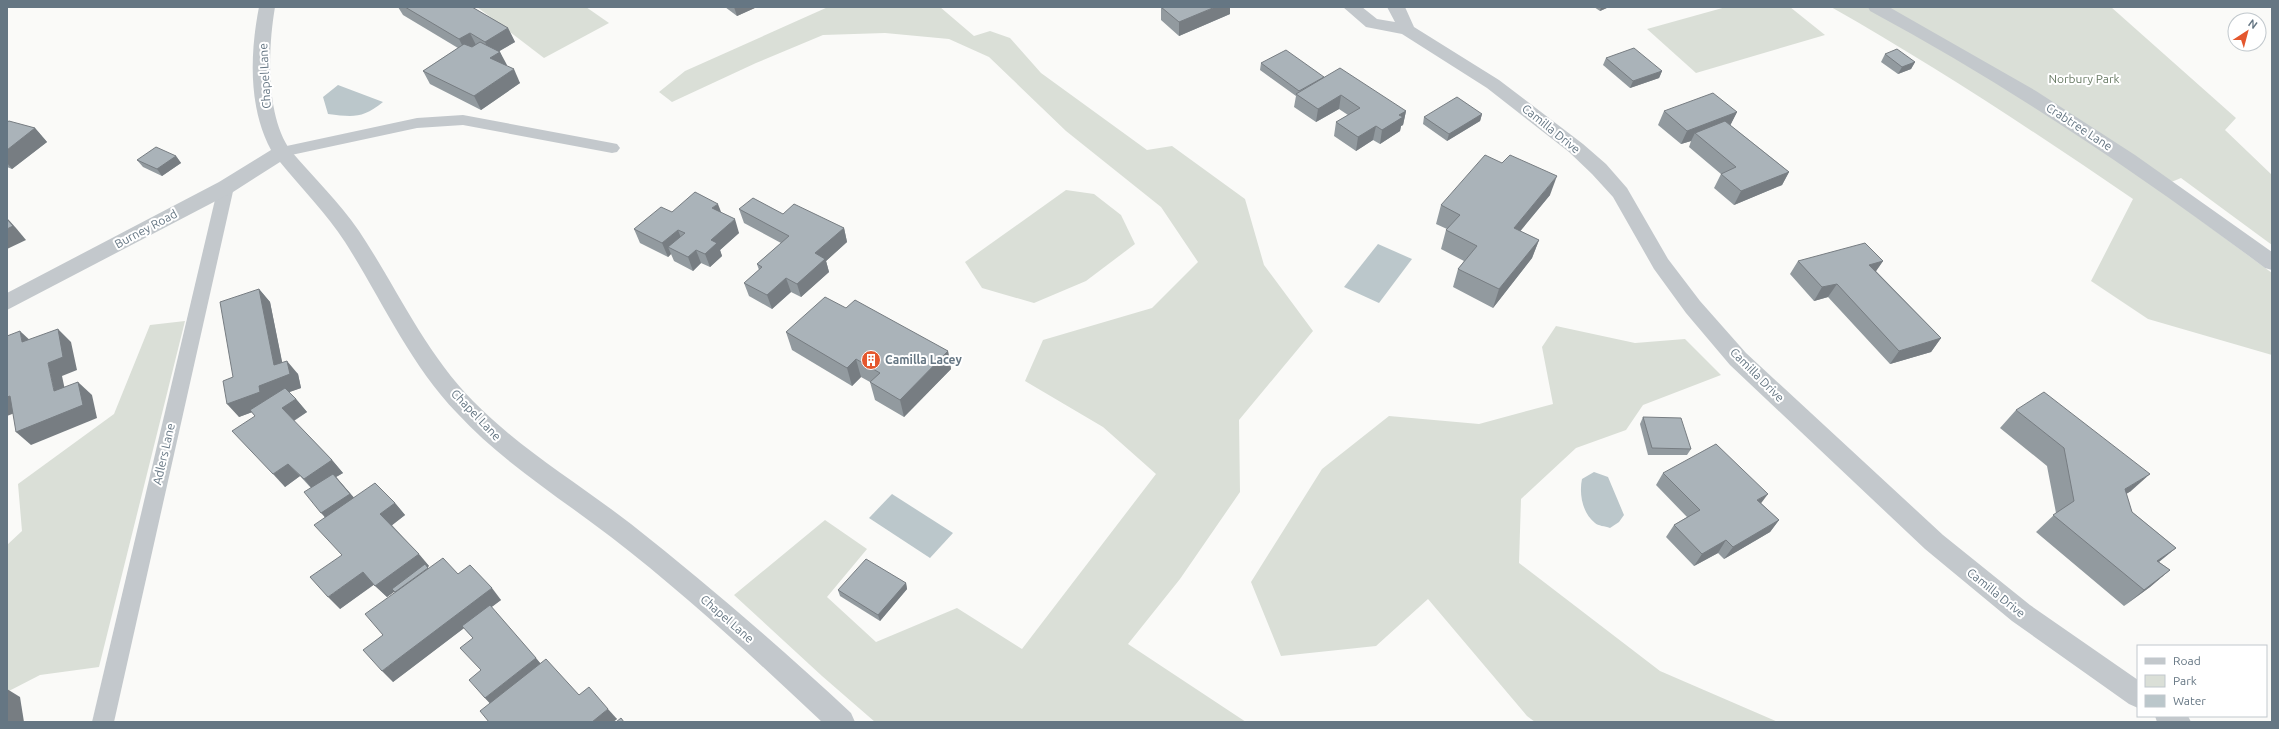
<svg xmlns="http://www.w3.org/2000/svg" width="2279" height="729" font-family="Ubuntu,sans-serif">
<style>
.green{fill:#dadfd7}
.water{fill:#bbc7cb}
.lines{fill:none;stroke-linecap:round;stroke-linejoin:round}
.lane{fill:#c3c8cc;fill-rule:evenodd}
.street{fill:#c3c8cc;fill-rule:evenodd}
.wall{fill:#929a9f}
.shaded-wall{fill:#777d82}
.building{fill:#aab3b9;stroke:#777d82}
.labels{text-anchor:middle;stroke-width:4;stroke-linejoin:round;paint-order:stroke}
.street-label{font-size:12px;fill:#657683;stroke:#fff}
.park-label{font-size:12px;fill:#687a64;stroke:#fff}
.poi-label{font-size:12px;font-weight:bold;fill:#657683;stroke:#fff;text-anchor:start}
</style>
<rect width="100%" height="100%" fill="#fafaf8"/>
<g class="green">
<polygon points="477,7 586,7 609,23 544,58"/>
<polygon points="828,7 940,7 974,36 990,31 1010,38 1041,73 1147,150 1172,146 1245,199 1264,265 1313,331 1239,420 1240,492 1180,579 1128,644 1246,722 875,722 822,676 734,595 825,520 867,549 827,597 876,642 957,608 1022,649 1156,474 1103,427 1025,381 1043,340 1152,308 1198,262 1161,207 1066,131 989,57 949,39 885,33 823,35 756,63 672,102 659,92 685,71"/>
<polygon points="1726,7 1790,7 1825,35 1696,73 1647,29"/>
<path d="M1831,7H2111L2236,118L2225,130L2272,175V245L2181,178L2157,188L2272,273V355L2148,319L2091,281L2133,199C2035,132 1935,66 1831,7Z"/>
<polygon points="1066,190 1094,194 1121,215 1135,244 1086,281 1034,303 982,288 965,262"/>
<polygon points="185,321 99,667 40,675 7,692 7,545 22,531 18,484 114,414 150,325"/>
<polygon points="1556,326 1635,343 1685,339 1721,375 1643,405 1626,430 1576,448 1521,499 1519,563 1660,671 1778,722 1535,722 1527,716 1428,599 1376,646 1281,656 1251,582 1322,469 1389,416 1479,424 1553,404 1542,347"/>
</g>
<g class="water">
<path d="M338,85L383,102C362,119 353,117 328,114L323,97Z"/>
<polygon points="1378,244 1412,259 1379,303 1344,287"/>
<path d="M1594,472L1608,477L1624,515L1619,522L1610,528C1605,526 1598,526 1595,523C1582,513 1579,493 1582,479Z"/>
<polygon points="892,494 953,533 930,558 869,518"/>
</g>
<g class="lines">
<g class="lane">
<polygon points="463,115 612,143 617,144 620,148 617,152 612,153 463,125 417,128 282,157 276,156 274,152 276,148 282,147 417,118"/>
<polygon points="226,181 232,183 234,187 114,722 92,722 218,187 220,183"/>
</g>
<g class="street">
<path d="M259,7H275C268,48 265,116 291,151C314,178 339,202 359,231C397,288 424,351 473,401C520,449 578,483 631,524C707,584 780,647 851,713L855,722H822C754,658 685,594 611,537C559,497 502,462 457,413C409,363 382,300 345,242C326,213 302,189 280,162L233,192L7,310V293L219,182L271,150C248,107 250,53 259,7Z"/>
<polygon points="1343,7 1362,7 1377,19 1395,22 1387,7 1405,7 1414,27 1499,80 1583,144 1606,164 1627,188 1668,259 1700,301 1746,353 1943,535 2030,605 2138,680 2138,708 2129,704 2012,621 1925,549 1730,365 1686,313 1654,269 1613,197 1592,174 1569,152 1487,88 1402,34 1366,27"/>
<path d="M1868,7H1889L2036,91L2135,155L2272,252V270L2265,268C2138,173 2009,86 1870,11Z"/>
<polygon points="2155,716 2188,716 2191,722 2157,722"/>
</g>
</g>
<g class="wall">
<polygon points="398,7 472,7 508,28 515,42 499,51 500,52 506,66 520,83 481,110 430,84 423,71 458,48 403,15"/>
<polygon points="725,7 757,7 737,16"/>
<polygon points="1161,7 1230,14 1179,36 1161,20"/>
<polygon points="1594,7 1609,7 1600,11"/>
<polygon points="1885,54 1915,62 1911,69 1898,74 1881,62"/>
<polygon points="1606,58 1662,71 1659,78 1630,88 1603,65"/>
<polygon points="1261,63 1324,77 1406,111 1403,125 1401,126 1400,131 1380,144 1373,140 1356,151 1334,136 1336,122 1348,115 1339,109 1316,122 1294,107 1296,96 1260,70"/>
<polygon points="1664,111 1737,112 1730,125 1789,172 1782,185 1734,205 1714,188 1721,174 1689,147 1691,141 1681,144 1658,125"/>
<polygon points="1482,114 1480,121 1447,141 1423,124 1424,117"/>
<polygon points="7,122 35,128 47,142 12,169 7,167"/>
<polygon points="176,156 181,163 162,176 143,167 137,160"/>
<polygon points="1502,163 1550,195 1520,231 1539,240 1532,258 1493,308 1453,287 1458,269 1464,261 1441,249 1446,230 1447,229 1436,224 1441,205"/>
<polygon points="739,209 783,214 844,228 847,242 826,261 829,272 801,297 791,292 772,309 749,296 744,283 759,270 757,264 781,243 744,223"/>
<polygon points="672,212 721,213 739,233 720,250 722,256 710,267 701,263 693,271 674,261 671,254 668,257 640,243 634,229"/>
<polygon points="1798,261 1883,261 1876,271 1941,338 1931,352 1890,364 1828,297 1814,301 1790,274"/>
<polygon points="259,289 270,302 282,363 298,374 301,388 289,392 296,399 307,412 294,421 332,460 343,473 336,477 354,498 395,503 405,515 392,525 429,566 428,567 428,568 458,574 501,600 491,607 540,663 579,695 617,719 613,722 489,722 490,703 485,698 481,670 473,638 464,628 393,682 383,635 395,592 394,592 387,597 374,584 340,609 342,555 311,488 300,476 285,487 255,416 252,412 239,417 233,377"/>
<polygon points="846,308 948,351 951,369 904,417 875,400 870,382 861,377 852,386 792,350 786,332"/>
<polygon points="2016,410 2131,491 2126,494 2132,512 2176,548 2159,562 2170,570 2150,587 2124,606 2036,532 2056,513 2047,466 2000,428"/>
<polygon points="1643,417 1691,449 1687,455 1648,455 1640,424"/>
<polygon points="1663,473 1761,503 1779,520 1770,532 1724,559 1718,553 1694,566 1666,537 1674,525 1687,517 1656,485"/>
<polygon points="906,583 907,589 880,621 840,596 838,590"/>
</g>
<g class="shaded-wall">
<polygon points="734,7 757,7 737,16"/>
<polygon points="1215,7 1230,7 1230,14 1179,36 1179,22"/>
<polygon points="1601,7 1609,7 1600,11"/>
<polygon points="508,28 515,42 491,56 485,42"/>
<polygon points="470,33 477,47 466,53 459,39"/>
<polygon points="500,52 507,65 497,72 490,58"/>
<polygon points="1915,62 1911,69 1898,74 1902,67"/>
<polygon points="514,69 520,83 481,110 474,96"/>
<polygon points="1662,71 1659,78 1630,88 1633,81"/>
<polygon points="1341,95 1339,109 1316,122 1318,109"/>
<polygon points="1406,111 1403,125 1401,126 1400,131 1380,144 1382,130 1399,115"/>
<polygon points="1737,112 1730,126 1695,133 1691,141 1681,144 1687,131"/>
<polygon points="1482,114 1480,121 1447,141 1449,134"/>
<polygon points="1376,126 1373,140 1356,151 1358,137"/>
<polygon points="35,128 47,142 12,169 7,163 7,150"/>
<polygon points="176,156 181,163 162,176 157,169"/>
<polygon points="1789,172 1782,185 1734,205 1741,191"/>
<polygon points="1557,176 1550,195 1508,246 1514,228"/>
<polygon points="718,204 723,217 712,208"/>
<polygon points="7,218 16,228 26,240 7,249"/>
<polygon points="735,219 739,233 720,250 722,256 710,267 705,254 711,240"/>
<polygon points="844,228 847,242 826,261 829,272 801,297 797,284 815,253"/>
<polygon points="678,230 683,243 668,247 671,254 668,257 662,243"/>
<polygon points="1539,240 1532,258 1493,308 1499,289"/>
<polygon points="696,250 701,263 693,271 688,257"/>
<polygon points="1883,261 1874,274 1869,265"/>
<polygon points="786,278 791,292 772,309 767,295"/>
<polygon points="1837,284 1828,297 1814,301 1822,287"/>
<polygon points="259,289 270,302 285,376 287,361 298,374 301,388 270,399 271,405 239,417 227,404 274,365"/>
<polygon points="58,329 71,342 77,370 62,376 68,404 54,391 48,363"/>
<polygon points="20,331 34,344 22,342"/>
<polygon points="1941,338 1931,352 1890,364 1899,351"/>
<polygon points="948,351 951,369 904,417 900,400"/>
<polygon points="856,359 861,377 852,386 847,368"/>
<polygon points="78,382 92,395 97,418 31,445 16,432"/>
<polygon points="10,396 25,409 7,416 7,397"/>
<polygon points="296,399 307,412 293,421 282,408"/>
<polygon points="332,460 343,473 336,477 356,500 327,519 321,513 315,492 304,479"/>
<polygon points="288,464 300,476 285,487 273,474"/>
<polygon points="2150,474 2131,491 2106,506 2125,489"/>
<polygon points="1768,494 1759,506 1757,500"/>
<polygon points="395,503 405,515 391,526 380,514"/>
<polygon points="1779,520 1770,532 1724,559 1733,547"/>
<polygon points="1726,540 1718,553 1694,566 1702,554"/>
<polygon points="2176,548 2156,564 2157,561"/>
<polygon points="419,554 429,566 387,597 375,586"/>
<polygon points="2170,570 2150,587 2124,606 2144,590"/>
<polygon points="363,572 375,584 340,609 328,597"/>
<polygon points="906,583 907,589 880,621 878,615"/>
<polygon points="492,588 501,600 393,682 382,671"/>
<polygon points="536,658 545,669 495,709 485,698"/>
<polygon points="7,689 20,697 24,722 7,722"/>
<polygon points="608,709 617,719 613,722 592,722"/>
</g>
<g class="building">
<polygon points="405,7 472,7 508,28 485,42 470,33 459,39"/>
<polygon points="1161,7 1215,7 1179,22"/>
<polygon points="480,42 500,52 490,58 514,69 474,96 423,71 464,44 472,47"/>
<polygon points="1634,48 1662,71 1633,81 1606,58"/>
<polygon points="1897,49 1915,62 1902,67 1885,54"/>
<polygon points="1286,50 1324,77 1299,91 1261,63"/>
<polygon points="1340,68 1406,111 1399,115 1403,117 1382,130 1376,126 1358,137 1336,122 1360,108 1341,95 1318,109 1296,94"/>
<polygon points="1713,93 1737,112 1687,131 1664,111"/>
<polygon points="1457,97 1482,114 1449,134 1424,117"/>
<polygon points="9,121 35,128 7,150 7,122"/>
<polygon points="1725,121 1789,172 1741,191 1721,174 1736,167 1695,133"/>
<polygon points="156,147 176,156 157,169 137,160"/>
<polygon points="1485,155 1502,163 1510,155 1557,176 1514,228 1539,240 1499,289 1458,269 1477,246 1446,230 1460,215 1441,205"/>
<polygon points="695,192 718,204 712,208 735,219 711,240 717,243 705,254 696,250 688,257 668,247 685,233 678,230 662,243 634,229 661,207 672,212"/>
<polygon points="753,198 783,214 794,204 844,228 815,253 825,259 797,284 786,278 767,295 744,283 762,267 757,264 789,236 739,209"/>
<polygon points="7,219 13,226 7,229"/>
<polygon points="1865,243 1883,261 1869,265 1941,338 1899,351 1837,284 1822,287 1798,261"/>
<polygon points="259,289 274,365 287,361 290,374 259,386 260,392 227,404 223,381 233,377 220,302"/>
<polygon points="825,297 846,308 855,300 948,351 900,400 870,382 880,373 856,359 847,368 786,332"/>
<polygon points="58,329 63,357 48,363 54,391 78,382 83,405 16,432 10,396 7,397 7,336 20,331 22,342"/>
<polygon points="285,388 296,399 282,408 332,460 304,479 288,464 273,474 232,431 255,416 250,410"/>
<polygon points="2044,392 2150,474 2125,489 2132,512 2176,548 2157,561 2170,570 2144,590 2053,515 2074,501 2064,448 2016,410"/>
<polygon points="1643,417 1681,418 1691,449 1652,448"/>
<polygon points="1716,444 1768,494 1757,500 1779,520 1733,547 1726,540 1702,554 1674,525 1700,510 1663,473"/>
<polygon points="333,474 350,494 321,513 304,492"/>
<polygon points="375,483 395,503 380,514 419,554 375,586 363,572 328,597 310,577 342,555 314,525"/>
<polygon points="443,558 458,574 470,565 492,588 382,671 363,650 383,635 365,614"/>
<polygon points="866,559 906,583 878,615 838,590"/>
<polygon points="425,564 428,568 395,592 392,589"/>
<polygon points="490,605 536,658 485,698 469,680 481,670 460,648 473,638 462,626"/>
<polygon points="546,659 579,695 589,687 608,709 592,722 489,722 480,711"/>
<polygon points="621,718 624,722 616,722"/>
</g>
<defs>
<symbol id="building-disc" viewBox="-11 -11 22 22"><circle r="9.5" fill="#e4572e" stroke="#fff"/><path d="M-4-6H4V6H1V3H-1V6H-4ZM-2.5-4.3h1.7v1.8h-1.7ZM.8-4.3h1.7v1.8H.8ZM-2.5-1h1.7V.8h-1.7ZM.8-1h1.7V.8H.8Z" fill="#fff"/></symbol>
</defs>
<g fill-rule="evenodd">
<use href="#building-disc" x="860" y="349" width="22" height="22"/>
</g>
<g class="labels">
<g class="street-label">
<text transform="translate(265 76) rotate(-93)" y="4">Chapel Lane</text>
<text transform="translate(2079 127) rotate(33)" y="4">Crabtree Lane</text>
<text transform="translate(1551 129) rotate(39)" y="4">Camilla Drive</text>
<text transform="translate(146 229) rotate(-28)" y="4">Burney Road</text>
<text transform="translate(1757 375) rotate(45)" y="4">Camilla Drive</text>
<text transform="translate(476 415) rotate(46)" y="4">Chapel Lane</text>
<text transform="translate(164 454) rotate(-77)" y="4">Adlers Lane</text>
<text transform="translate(1996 593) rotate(39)" y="4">Camilla Drive</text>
<text transform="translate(727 619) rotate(41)" y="4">Chapel Lane</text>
</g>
<g class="park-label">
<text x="2084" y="83">Norbury Park</text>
</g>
<g class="poi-label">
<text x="885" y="364">Camilla Lacey</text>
</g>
</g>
<rect width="2279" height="729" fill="none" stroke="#657683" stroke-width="16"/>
<rect x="2137" y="645" width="130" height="72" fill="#ffffff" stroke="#c1c8cd"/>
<rect x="2145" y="658" width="20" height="6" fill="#c3c8cc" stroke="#c1c8cd"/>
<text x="2173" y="665" font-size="12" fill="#657683">Road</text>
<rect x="2145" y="675" width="20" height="12" fill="#dadfd7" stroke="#c1c8cd"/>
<text x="2173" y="685" font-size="12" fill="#657683">Park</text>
<rect x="2145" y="695" width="20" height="12" fill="#bbc7cb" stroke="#c1c8cd"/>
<text x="2173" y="705" font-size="12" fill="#657683">Water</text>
<g transform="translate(2247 32) rotate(36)"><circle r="19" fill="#ffffff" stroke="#c1c8cd"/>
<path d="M0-3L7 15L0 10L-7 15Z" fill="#e4572e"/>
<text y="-6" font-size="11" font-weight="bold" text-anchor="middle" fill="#657683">N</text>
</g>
</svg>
